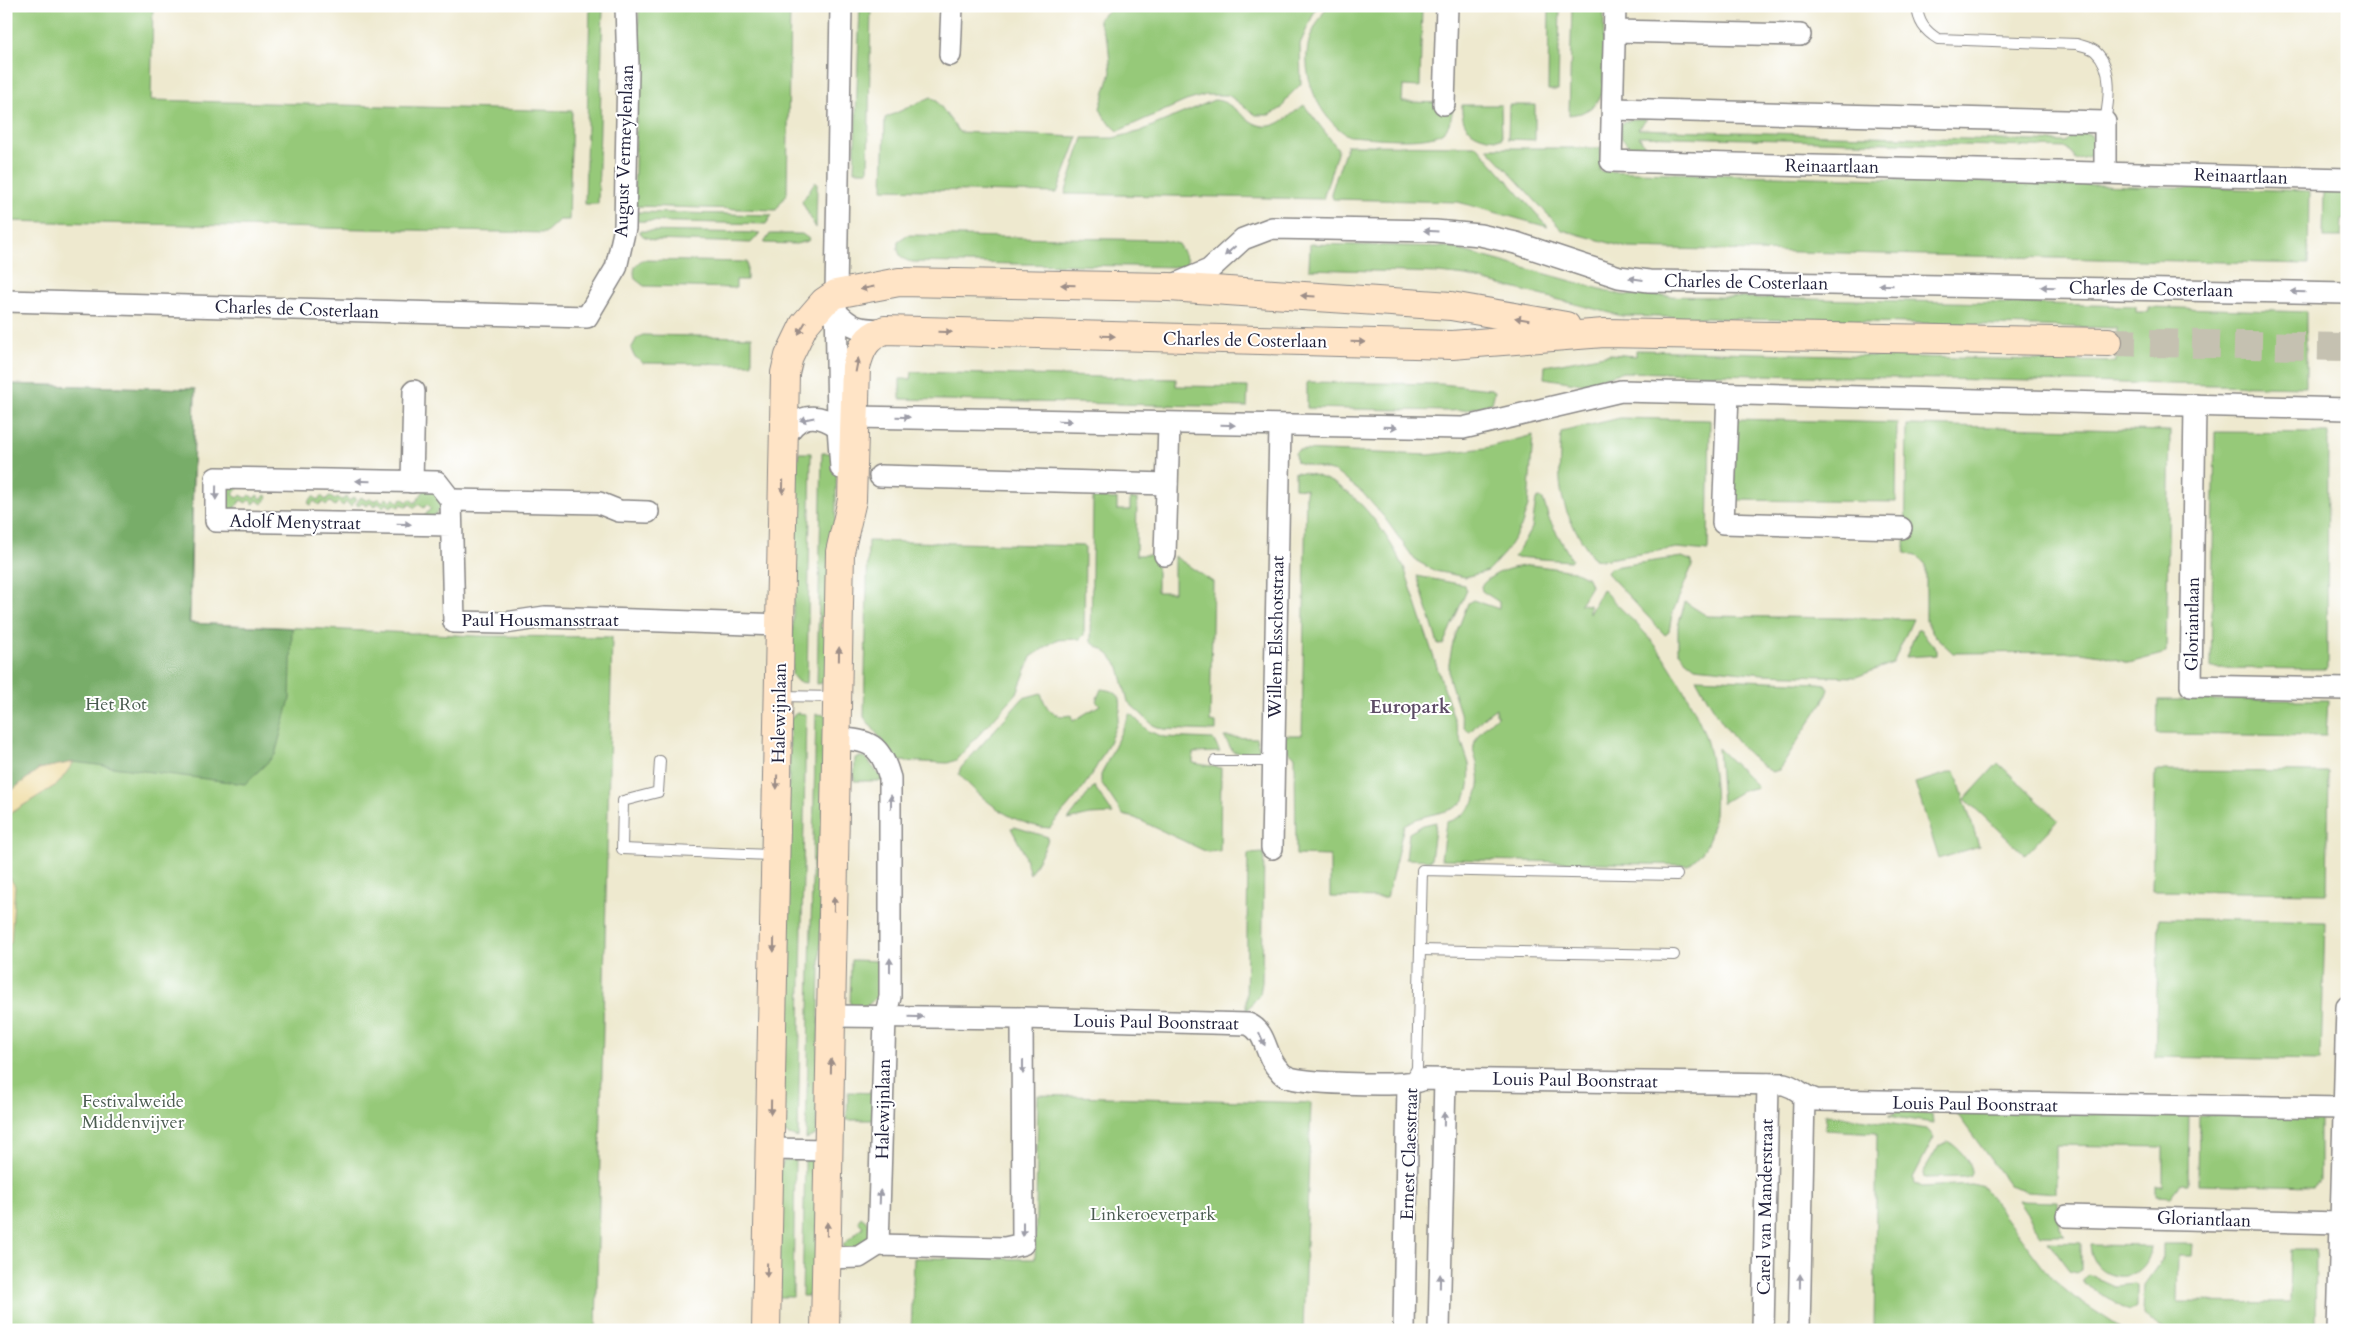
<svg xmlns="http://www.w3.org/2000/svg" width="2353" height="1336" font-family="Cardo,serif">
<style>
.green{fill:#96c979;stroke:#5c765a}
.forest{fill:#78ad69;stroke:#4d6852}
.sand{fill:#eeda9e;stroke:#887e6c}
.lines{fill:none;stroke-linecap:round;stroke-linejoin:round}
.secondary-tunnel{stroke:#c5c1b1;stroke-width:28;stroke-dasharray:28 14;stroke-linecap:butt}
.lane-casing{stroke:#888685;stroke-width:12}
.street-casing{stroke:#888685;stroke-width:24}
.secondary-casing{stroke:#888685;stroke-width:30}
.lane{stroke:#fff;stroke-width:10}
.street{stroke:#fff;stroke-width:21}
.secondary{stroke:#ffe4c6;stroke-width:28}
.oneway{fill:#9c9ca7}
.oneway2{fill:#9c8d87}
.labels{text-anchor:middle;stroke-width:4;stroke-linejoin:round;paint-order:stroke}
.street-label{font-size:18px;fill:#22223b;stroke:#fff}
.park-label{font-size:18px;fill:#4b5c51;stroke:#fff}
.neighbourhood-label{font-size:19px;font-weight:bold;fill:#5c4b65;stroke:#fff}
</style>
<rect width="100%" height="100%" fill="#fff"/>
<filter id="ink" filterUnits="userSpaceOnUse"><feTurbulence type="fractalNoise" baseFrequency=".02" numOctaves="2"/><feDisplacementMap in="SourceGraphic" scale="10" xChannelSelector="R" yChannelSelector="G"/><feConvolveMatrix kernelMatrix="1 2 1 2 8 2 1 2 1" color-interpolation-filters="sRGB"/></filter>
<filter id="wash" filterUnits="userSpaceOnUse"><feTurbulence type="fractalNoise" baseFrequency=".0096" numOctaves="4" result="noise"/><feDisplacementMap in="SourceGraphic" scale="20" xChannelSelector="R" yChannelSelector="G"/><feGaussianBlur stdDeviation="1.12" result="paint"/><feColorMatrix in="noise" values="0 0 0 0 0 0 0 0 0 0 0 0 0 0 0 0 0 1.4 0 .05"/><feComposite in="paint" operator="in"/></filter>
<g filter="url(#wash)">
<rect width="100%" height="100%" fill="#eee9cf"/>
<g class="green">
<polygon points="6,6 153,6 151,100 572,111 569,220 559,220 545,233 6,221"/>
<polygon points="590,6 603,6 598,204 585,204"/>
<polygon points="639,6 790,6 787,193 776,210 634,206"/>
<polygon points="860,6 871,6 868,171 854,171"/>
<polygon points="1114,6 1317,6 1300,44 1301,84 1288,97 1282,108 1270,115 1256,115 1228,95 1206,95 1186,101 1118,131 1105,119 1100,108 1111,72 1108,42 1099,23 1099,18"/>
<path d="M1327,6H1422L1420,87L1403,86L1402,102L1453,103C1452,113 1452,124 1443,132C1426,144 1370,137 1349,136C1319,119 1300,75 1309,41C1313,29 1321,17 1327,6Z"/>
<polygon points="1549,6 1560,6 1558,90 1548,90"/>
<polygon points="1572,6 1604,6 1603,93 1593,107 1581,113 1569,115"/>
<polygon points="931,97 936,100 959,132 1078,137 1057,193 883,189 885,118"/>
<path d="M1214,100C1236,100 1249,133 1274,125C1284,122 1295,111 1304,105L1338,149L1323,199L1065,194L1083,138H1113L1138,132Z"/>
<path d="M1462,105H1501L1502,139C1479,139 1460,132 1462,105Z"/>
<polygon points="1509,105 1535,105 1535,140 1508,139"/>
<polygon points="1631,119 1647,119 1638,129 2066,142 2075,131 2091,135 2095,145 2090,156 2075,160 2067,148 1639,136 1646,148 1631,147 1621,138 1621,124"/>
<polygon points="1347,145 1477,146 1548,227 1458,202 1333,199 1331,193"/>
<polygon points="1487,148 1601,148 1600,171 2309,191 2308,264 1628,248 1562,230"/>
<polygon points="814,183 817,183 816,228 802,202"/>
<polygon points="2324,191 2339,191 2347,195 2347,218 2342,219 2341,237 2323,237"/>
<polygon points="634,212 772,215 766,224 634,221"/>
<polygon points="639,231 760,233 751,243 653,240 643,236"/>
<polygon points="770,234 802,234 809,239 808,241 796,244 764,243"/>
<path d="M907,235L1163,240L1178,244L1187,259V264L1182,267L913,262C900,260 897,253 898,241Z"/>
<polygon points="1310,244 1449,247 1622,295 2136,306 2136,312 2149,312 2149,307 2306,312 2306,387 1623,372 1582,384 1544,378 1545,366 1610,354 1636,356 1636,350 2116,362 2117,328 1622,316 1466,276 1439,273 1309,269"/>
<path d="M642,260L747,262V280H736V288L644,286L635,279C633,270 634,265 642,260Z"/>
<polygon points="643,335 752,337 752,364 643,363 634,356 631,349 637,338"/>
<polygon points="912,372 1176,379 1176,386 1248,387 1247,407 900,399 900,379 911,379"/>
<polygon points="1307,382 1441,384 1491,389 1495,391 1492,403 1465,410 1449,411 1307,408"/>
<polygon points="6,384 195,389 190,623 477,636 612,637 596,1330 6,1330"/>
<path d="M1620,418L1710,420L1708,551L1677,548L1601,560L1594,559C1559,507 1557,494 1561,432Z"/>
<polygon points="1735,419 1897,423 1896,502 1734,500"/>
<polygon points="1907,425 2170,431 2166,653 2129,663 2101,655 2081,652 1953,653 1933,634 1926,620 1926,565 1919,557 1905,553"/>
<polygon points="2215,432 2328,433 2327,669 2211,668"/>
<polygon points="1533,435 1528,506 1521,527 1506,551 1488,571 1465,577 1435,571 1415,560 1384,517 1362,492 1335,472 1296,462 1295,453 1299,450 1429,455 1485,448"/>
<polygon points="796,453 811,453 807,683 798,682 792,675"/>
<polygon points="822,453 837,453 832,673 828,682 817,684"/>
<path d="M1295,472C1349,475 1381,524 1404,567L1469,764C1475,824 1439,804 1404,825L1387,898L1330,897V856L1296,855L1295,756C1285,750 1283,747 1283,735H1302L1306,489L1295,488Z"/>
<polygon points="241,484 233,494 238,498 241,495 246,498 249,495 254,498 257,495 262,499 265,495 268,497 262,504 257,500 254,504 249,500 246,503 241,500 230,514 225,513 224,485"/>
<polygon points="426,488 439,495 441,508 433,517 423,518 431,508 427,504 424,508 418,504 415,508 410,504 407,507 402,504 399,507 394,504 391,507 386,503 383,507 378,503 375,507 370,503 367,506 362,503 359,506 356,504 361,497 367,501 370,498 375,501 378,498 383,502 386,498 391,502 394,498 399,502 402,498 407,502 410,499 415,503"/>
<polygon points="313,496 318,500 321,496 326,500 329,496 335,500 337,497 342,500 346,497 350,501 353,497 356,499 351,506 346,502 343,506 338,502 335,506 330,502 327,505 322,502 319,505 314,501 311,505 308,503"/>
<polygon points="1093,498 1117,499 1117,510 1130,510 1130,499 1137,499 1136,555 1157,555 1157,592 1174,592 1174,556 1213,582 1210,722 1216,723 1216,731 1163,729 1153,725 1128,702 1119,667 1109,654 1091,642"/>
<polygon points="1539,498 1543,499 1549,519 1572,560 1570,561 1514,557 1532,528 1536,500"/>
<polygon points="868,541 1085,546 1084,635 1080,639 1056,640 1031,657 1017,693 956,760 948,763 898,761 864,717"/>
<polygon points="1682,557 1692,561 1692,566 1672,614 1669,632 1665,635 1607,573 1610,568 1619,566"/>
<path d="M1531,565L1574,571L1588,578L1591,586L1580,604L1589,605V614L1602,589C1620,609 1643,628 1659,650C1676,675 1692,703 1703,730C1714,759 1721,818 1706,846C1701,854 1695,860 1688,865L1441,859L1446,822C1470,817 1484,793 1478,768C1477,760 1472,753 1474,745C1476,733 1489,723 1498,715H1496V708L1484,717L1470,732L1465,729L1449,678V663L1453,642L1468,603L1473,600L1499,609V602L1482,591L1481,586C1494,571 1513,567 1531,565Z"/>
<polygon points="1417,576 1464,585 1467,590 1443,645 1438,644"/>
<polygon points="1685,602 1707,616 1913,619 1893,663 1856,677 1763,674 1695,667 1685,659 1678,650 1678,626"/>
<polygon points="1917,630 1920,630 1937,650 1937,655 1906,657"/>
<path d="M1696,678L1819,683L1825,684L1829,689L1827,695L1779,770L1772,772C1737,751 1715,713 1696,678Z"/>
<path d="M1101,689C1108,690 1117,691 1120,699C1125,717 1097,768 1086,783C1076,799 1061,813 1050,828C1014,826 982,800 959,774L960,769L1023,698L1041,693C1046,709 1053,719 1071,715L1073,721L1100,705L1096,701Z"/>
<polygon points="2158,700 2328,700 2326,736 2157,734"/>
<polygon points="797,713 806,714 798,1138 786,1134 782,1129 790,718"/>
<polygon points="1130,713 1148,731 1164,737 1213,739 1220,752 1193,753 1193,763 1221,768 1220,851 1207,852 1135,818 1123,815 1101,782 1101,775"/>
<polygon points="816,714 826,715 816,1135 806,1139"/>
<polygon points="1224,737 1256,738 1260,750 1256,753 1233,752"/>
<polygon points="1718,748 1758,787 1742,791 1722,803"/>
<polygon points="860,757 865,757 884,781 854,781 855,758"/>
<polygon points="1998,763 2058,820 2025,855 1965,799"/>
<polygon points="1955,771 1979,846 1939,859 1915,783"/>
<polygon points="2155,771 2329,772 2327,893 2152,891"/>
<polygon points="1094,786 1113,814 1090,815 1068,820"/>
<polygon points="1436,822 1431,860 1406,859 1409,833 1423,825"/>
<path d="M1015,827L1048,837C1048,845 1035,864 1030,874L1023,851L1011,828Z"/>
<polygon points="1264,853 1262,982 1260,994 1246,1011 1248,854"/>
<polygon points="2159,918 2325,922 2321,1060 2155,1057"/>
<polygon points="851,960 882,961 882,992 867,1006 850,1009"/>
<polygon points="848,1092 878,1093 876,1120 847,1120"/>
<polygon points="1038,1095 1311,1103 1303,1330 911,1330 914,1258 1035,1259"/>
<polygon points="1899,1110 1932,1115 1933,1123 1889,1116"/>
<polygon points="1955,1111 2189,1115 2188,1184 2181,1184 2171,1197 2156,1196 2156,1187 2163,1187 2163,1147 2056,1145 2056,1193 2027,1191 2009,1185"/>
<polygon points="1826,1114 1927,1129 1934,1137 1913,1178 1914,1183 1921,1187 1972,1184 1983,1187 2051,1278 2075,1298 2124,1330 1874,1330 1877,1133 1825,1130"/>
<polygon points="2199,1115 2320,1117 2320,1181 2313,1187 2198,1184"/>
<path d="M1947,1142C1957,1144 1973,1164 1971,1175L1965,1177L1924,1178L1923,1173L1939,1146Z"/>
<polygon points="784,1160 795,1160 793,1297 777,1297 780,1168"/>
<polygon points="805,1160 817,1161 817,1296 802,1296"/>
<polygon points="2018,1201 2058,1202 2059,1229 2065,1235 2041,1235"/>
<path d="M861,1217L873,1227C868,1240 859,1248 845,1250L843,1245L863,1227L858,1221Z"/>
<polygon points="2048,1242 2081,1243 2081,1270 2077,1272 2069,1270"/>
<polygon points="2163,1244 2193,1244 2192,1256 2178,1256 2177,1302 2290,1303 2291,1250 2316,1250 2315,1330 2167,1330 2143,1316 2144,1285 2163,1258"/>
<path d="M2090,1245L2151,1246C2149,1287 2092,1286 2090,1245Z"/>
<polygon points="2088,1274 2114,1286 2135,1284 2137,1286 2137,1307 2129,1311 2085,1284 2083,1280"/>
</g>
<polygon class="forest" points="6,384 195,389 189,623 292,628 290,699 275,755 245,784 74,762 39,769 6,795"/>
<g class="sand">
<polygon points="74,762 58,784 6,816 6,795 39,769"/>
<polygon points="6,872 15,886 11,943 6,946"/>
</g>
</g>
<g filter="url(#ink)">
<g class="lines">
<polyline class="secondary-tunnel" points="2108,342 2347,347"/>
<defs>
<g id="lane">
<path d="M1917,6C1918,22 1925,31 1938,39L2077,44C2082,46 2090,47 2095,51C2114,68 2109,100 2105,122"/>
<polyline points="780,696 836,697"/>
<polyline points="660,761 658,792 623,801 622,849 773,855"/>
<polyline points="1215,761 1273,761"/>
<polyline points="1420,950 1674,955"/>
<polyline points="1410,1081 1417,1068 1422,870 1677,875"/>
</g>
<g id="street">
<polyline points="841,6 836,294 838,427 841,468"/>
<polyline points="1615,6 1611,161 2347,179"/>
<polyline points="1614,31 1800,35"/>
<polyline points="950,55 952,6"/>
<polyline points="1444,104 1447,6"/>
<polyline points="1613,109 2105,122 2105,172"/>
<polyline points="1171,286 1209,270 1243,239 1272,228 1435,231 1480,235 1516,243 1619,277 1649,281 2347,293"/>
<polyline points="6,301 587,317 616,268 625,228 628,67 626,6"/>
<path d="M836,312C854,330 860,329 885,330"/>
<polyline points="1728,394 1723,523 1901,528"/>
<polyline points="2195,405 2191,686 2347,689"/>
<polyline points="854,417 1463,428 1621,391 2347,409"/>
<path d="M784,440C796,414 816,411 838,427"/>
<polyline points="880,476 1167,484"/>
<polyline points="412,482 414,391"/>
<polyline points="451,500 599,503 619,511 648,512"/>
<polyline points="451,525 216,521 216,478 437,482 451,500 454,622 505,623 545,617 781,625"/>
<polyline points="1165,555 1169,424"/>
<path d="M837,739C869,739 881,745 890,778V997L885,1017L878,1245"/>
<polyline points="1272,848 1280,426"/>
<path d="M832,1016L1022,1018L1248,1024C1268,1032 1264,1056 1279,1070C1281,1073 1284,1076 1288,1077C1304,1084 1387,1085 1407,1083C1413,1083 1420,1080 1426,1079L1784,1084C1799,1088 1800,1096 1816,1100L2344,1108"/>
<polyline points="770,1149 829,1150"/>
<polyline points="2067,1216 2340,1223"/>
<polyline points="827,1258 859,1257 878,1245 1005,1248 1023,1244 1022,1018"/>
<polyline points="1404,1330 1408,1083"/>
<polyline points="1439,1330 1445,1079"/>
<polyline points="1763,1330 1768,1084"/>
<polyline points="1799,1330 1804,1097"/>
<polyline points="2338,1330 2347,1007"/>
</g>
<g id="secondary">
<polyline points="766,1330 785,373 789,356 804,325 824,302 836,294 899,282 1169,287 1451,306 1566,326"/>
<path d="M825,1330L840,552L852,500L856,367C861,348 866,337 885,330L1452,345L1604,333L2108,342"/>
</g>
</defs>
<use href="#lane" class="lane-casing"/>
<use href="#street" class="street-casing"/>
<use href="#secondary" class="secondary-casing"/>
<use href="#lane" class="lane"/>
<use href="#street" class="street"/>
<use href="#secondary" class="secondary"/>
</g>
<defs><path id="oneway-solid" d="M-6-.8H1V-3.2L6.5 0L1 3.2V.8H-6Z" transform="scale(1.25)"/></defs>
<g class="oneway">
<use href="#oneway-solid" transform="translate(1431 231) rotate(-177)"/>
<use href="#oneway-solid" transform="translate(1230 251) rotate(138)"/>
<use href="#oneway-solid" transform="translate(1636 279) rotate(-173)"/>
<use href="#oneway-solid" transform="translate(1886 285) rotate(-179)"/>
<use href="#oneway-solid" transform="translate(2048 287) rotate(-179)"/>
<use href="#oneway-solid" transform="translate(2298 292) rotate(-179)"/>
<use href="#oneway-solid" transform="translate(903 417) rotate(2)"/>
<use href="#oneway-solid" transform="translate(807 419) rotate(168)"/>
<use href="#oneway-solid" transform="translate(1065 421) rotate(2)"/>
<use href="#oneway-solid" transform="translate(1228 425) rotate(1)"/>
<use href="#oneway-solid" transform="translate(1390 427) rotate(1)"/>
<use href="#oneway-solid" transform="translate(363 481) rotate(-179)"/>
<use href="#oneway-solid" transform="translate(216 493) rotate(91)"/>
<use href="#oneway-solid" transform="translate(404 524) rotate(1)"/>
<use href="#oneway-solid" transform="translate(891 802) rotate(-90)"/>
<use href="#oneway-solid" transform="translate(890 965) rotate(-90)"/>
<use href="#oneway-solid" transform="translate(916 1017) rotate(1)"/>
<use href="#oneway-solid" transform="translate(1262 1039) rotate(66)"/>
<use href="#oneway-solid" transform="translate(1023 1067) rotate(90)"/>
<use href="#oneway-solid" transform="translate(1444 1119) rotate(-89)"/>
<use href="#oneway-solid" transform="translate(880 1197) rotate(-88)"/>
<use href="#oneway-solid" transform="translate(1023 1229) rotate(90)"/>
<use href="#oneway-solid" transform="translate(1440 1281) rotate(-89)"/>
<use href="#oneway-solid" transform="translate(1800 1281) rotate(-89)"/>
</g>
<g class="oneway2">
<use href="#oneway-solid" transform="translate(1068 285) rotate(-179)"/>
<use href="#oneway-solid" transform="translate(867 288) rotate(169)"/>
<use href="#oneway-solid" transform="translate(1308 296) rotate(-176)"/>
<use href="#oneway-solid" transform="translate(1522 319) rotate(-170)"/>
<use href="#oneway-solid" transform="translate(802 328) rotate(121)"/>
<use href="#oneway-solid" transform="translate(945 332) rotate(2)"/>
<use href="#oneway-solid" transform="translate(1108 336) rotate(1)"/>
<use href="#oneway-solid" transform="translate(1358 342) rotate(1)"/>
<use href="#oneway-solid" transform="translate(857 365) rotate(-79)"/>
<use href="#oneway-solid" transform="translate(783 487) rotate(91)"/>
<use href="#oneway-solid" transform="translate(839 654) rotate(-89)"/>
<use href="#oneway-solid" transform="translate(777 782) rotate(91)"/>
<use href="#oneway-solid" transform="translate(834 904) rotate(-89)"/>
<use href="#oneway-solid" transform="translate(774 945) rotate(91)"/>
<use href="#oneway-solid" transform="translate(831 1066) rotate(-89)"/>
<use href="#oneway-solid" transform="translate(771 1107) rotate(91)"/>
<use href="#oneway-solid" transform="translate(827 1229) rotate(-89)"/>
<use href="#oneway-solid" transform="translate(767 1270) rotate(91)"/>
</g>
</g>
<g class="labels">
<g class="street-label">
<text transform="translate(624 151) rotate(-88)" y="6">August Vermeylenlaan</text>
<text transform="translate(1832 166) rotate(1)" y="6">Reinaartlaan</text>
<text transform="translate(2241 176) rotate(2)" y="6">Reinaartlaan</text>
<text transform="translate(1746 282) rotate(1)" y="6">Charles de Costerlaan</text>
<text transform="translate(2151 289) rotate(1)" y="6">Charles de Costerlaan</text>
<text transform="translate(297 309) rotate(2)" y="6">Charles de Costerlaan</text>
<text transform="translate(1245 340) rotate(1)" y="6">Charles de Costerlaan</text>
<text transform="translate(295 522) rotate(1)" y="6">Adolf Menystraat</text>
<text x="540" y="626">Paul Housmansstraat</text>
<text transform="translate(2192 624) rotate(-89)" y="6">Gloriantlaan</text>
<text transform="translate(1276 637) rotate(-89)" y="6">Willem Elsschotstraat</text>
<text transform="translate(779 713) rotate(-89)" y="6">Halewijnlaan</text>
<text transform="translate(1156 1022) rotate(1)" y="6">Louis Paul Boonstraat</text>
<text transform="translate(1575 1080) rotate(1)" y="6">Louis Paul Boonstraat</text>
<text transform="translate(1975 1104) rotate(1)" y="6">Louis Paul Boonstraat</text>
<text transform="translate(883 1109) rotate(-89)" y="6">Halewijnlaan</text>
<text transform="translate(1409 1154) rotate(-88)" y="6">Ernest Claesstraat</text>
<text transform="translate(1765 1207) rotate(-89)" y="6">Carel van Manderstraat</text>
<text transform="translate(2204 1219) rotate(2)" y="6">Gloriantlaan</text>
</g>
<g class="park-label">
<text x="116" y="710">Het Rot</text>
<text x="133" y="1107">Festivalweide<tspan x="133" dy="21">Middenvijver</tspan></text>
<text x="1153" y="1220">Linkeroeverpark</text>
</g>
<g class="neighbourhood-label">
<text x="1410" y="713">Europark</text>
</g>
</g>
<rect width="2353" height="1336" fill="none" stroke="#fff" stroke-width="25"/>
</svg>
